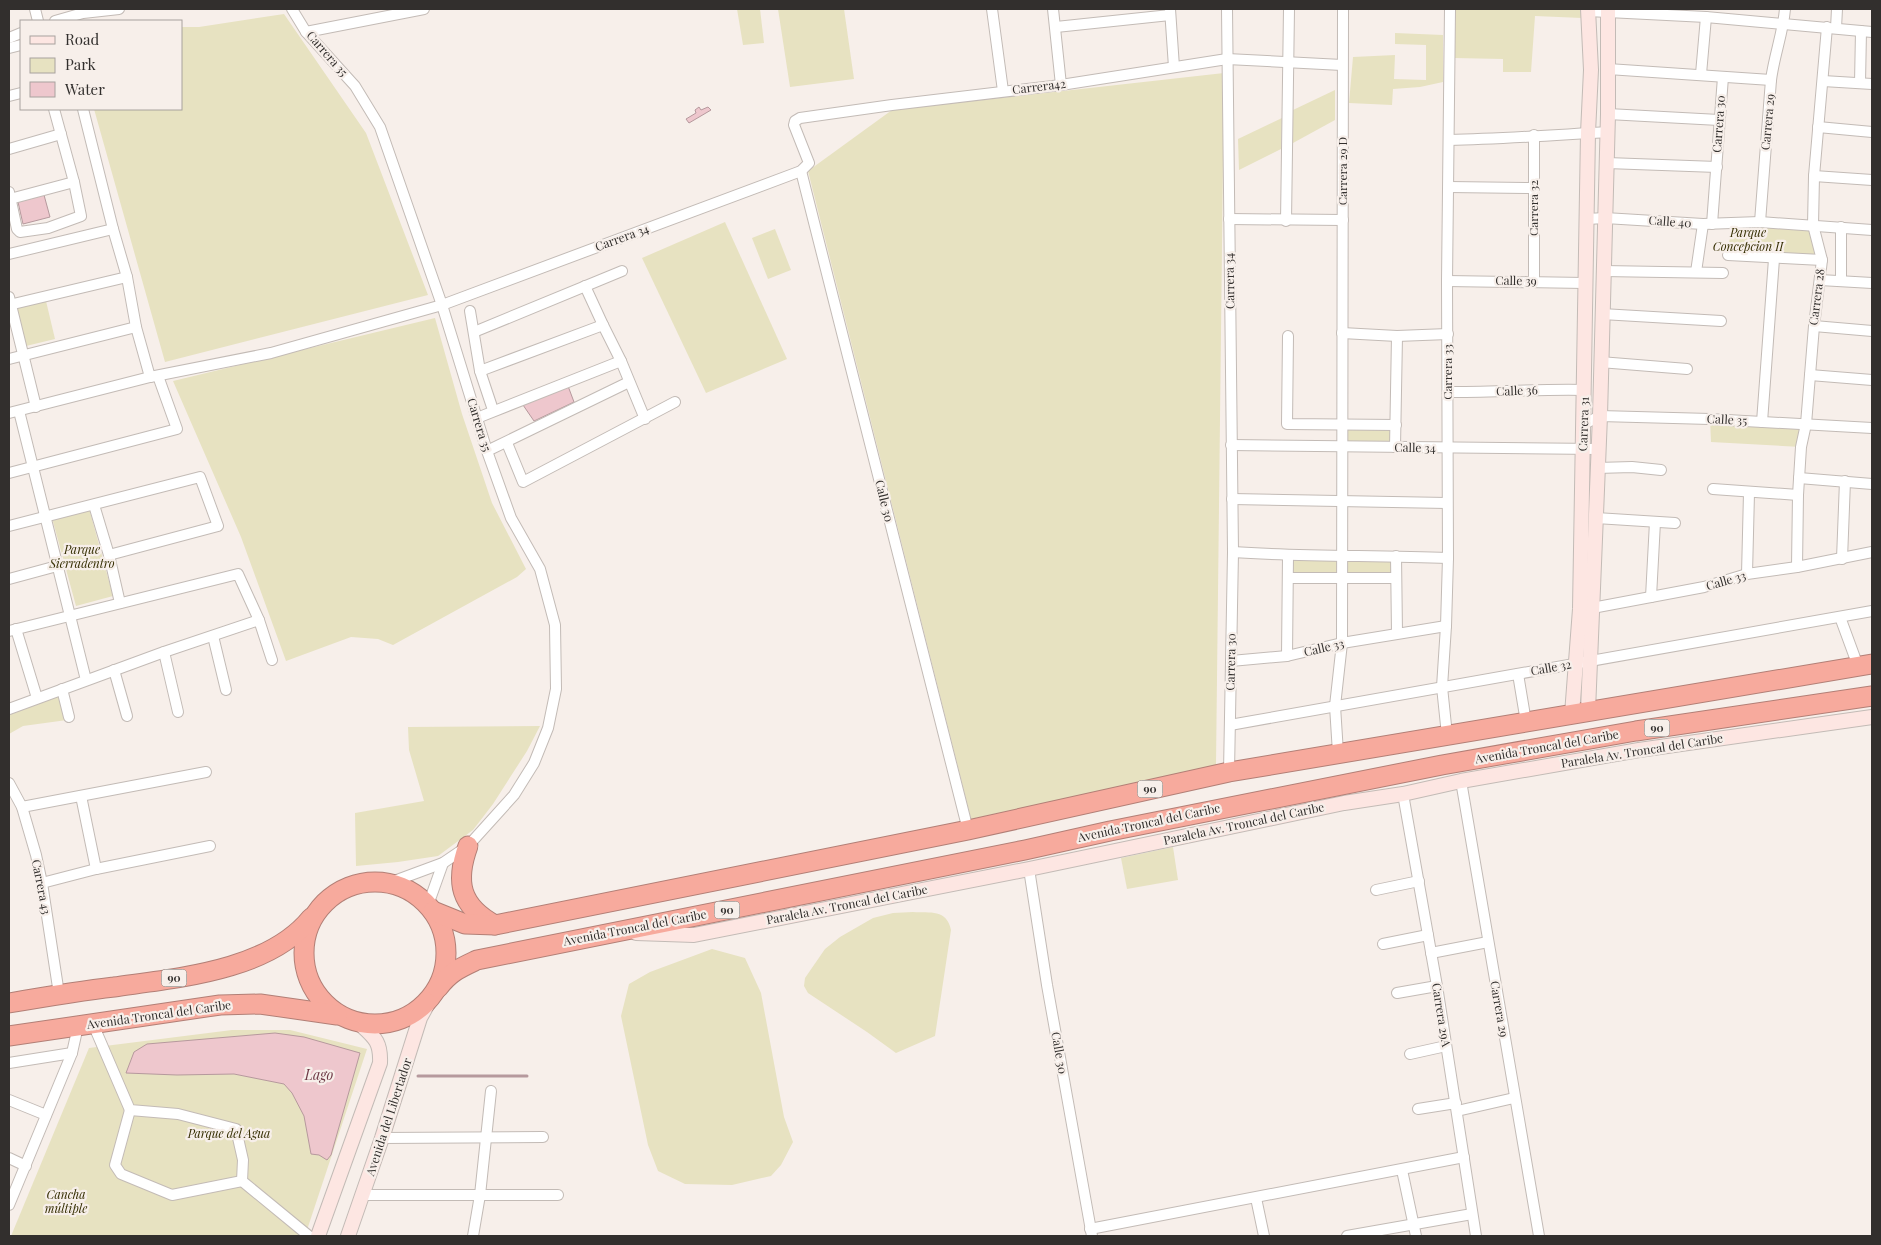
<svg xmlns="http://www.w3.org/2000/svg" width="1881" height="1245" font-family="'Playfair Display',serif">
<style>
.green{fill:#e7e2c1}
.water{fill:#eec7cd;stroke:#b6999d}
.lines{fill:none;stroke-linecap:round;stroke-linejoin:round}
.stream{stroke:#b6999d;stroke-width:3}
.street-casing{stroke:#c3bbb6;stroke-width:12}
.secondary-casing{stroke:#c3bbb6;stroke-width:16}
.highway-casing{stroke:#b27f76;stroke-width:21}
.street{stroke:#fff;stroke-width:10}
.secondary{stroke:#fde6e2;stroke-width:14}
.highway{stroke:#f7aa9d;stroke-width:19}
.labels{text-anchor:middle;stroke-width:4.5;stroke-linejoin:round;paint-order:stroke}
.shield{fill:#f7efea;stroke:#6d6966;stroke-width:1}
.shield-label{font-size:11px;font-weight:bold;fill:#322f2d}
.street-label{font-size:12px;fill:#322f2d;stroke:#f7efea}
.park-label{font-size:12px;font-style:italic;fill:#352e02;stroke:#f7efea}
.water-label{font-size:14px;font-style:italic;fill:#6f3a46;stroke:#f7efea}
</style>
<rect width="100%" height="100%" fill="#f7efea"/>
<g class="green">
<polygon points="737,9 760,9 764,43 743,45"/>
<polygon points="778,9 844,9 854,79 790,87"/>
<polygon points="1455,9 1582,9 1582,18 1535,16 1531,72 1503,72 1503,59 1454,58"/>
<polygon points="284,14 366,133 428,295 165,362 94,109 181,109 181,27 199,27"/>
<polygon points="1395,33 1443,35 1443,82 1420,87 1393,89 1392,105 1349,103 1353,57 1395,55 1394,79 1426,80 1426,45 1395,44"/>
<polygon points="1224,73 1216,766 971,819 808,171 892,110"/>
<polygon points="1335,90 1335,120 1293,143 1293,110"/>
<polygon points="1282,118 1281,149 1239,170 1238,139"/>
<polygon points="725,222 787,359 706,393 642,258"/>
<polygon points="1734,222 1811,224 1821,260 1725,258"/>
<polygon points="775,229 791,270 768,279 752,238"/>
<polygon points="46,301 55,339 26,346 17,307"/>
<polygon points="435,318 462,414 492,503 526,569 517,577 393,645 378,639 351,637 286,661 241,537 173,381"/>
<polygon points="1710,419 1806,424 1801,447 1711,442"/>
<polygon points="1348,426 1393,427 1392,443 1347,442"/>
<polygon points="89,508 113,596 76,606 52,518"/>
<polygon points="1292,557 1339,560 1338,574 1291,573"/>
<polygon points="1347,558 1394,559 1393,576 1347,576"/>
<polygon points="60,696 67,720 23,726 9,734 9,715"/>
<polygon points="540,726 527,751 493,804 473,830 438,856 398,862 356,866 355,813 424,801 409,750 408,727"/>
<polygon points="1173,847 1178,880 1127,889 1121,858"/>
<path d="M913,912C930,913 947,909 951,930L935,1036L896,1053L867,1032L808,993L804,986L805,978L825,949L840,937L873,918L893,913Z"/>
<polygon points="712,949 745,958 761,993 784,1117 793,1142 781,1165 771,1176 732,1185 685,1184 658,1171 648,1145 621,1016 629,984 650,972"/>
<polygon points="232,1030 290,1030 367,1049 305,1236 11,1236 89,1048"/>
</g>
<g class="water">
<polygon points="699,107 701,110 708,107 711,110 689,123 686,119 696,113 695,110"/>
<polygon points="44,195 50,217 23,224 18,202"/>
<polygon points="568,386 574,402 534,421 523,405"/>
<polygon points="275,1033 304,1037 360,1053 331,1155 327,1160 319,1155 311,1154 304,1116 292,1093 284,1084 234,1074 177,1075 126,1073 134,1052 147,1044"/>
</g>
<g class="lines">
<polyline class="stream" points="418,1076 527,1076"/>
<defs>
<g id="street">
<polyline points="35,9 38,21"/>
<polyline points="292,9 306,32 355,86 380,127 442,305 487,451 511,518 540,569 555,625 556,689 548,728 534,763 514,795 468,846 443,863 389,883"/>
<polyline points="992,9 1003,91"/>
<polyline points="1053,9 1061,85"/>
<polyline points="1170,9 1174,67"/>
<polyline points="1227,9 1233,552 1229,772"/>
<polyline points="1588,11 1706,17 1872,32"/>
<polyline points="55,21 83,13 119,9"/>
<polyline points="1056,27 1170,15"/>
<polyline points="1836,28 1837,9"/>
<polyline points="306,32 424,9"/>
<polyline points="9,38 21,33"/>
<polyline points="9,48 21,45"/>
<polyline points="1608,69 1771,80"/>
<polyline points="1701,74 1706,17"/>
<polyline points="1823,81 1872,84"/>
<polyline points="1860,83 1861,31"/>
<polyline points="9,96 21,93"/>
<polyline points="83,109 113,229 127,277 136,327 150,377"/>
<polyline points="1608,114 1719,120"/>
<polyline points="1818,127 1872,132"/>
<path d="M1449,140C1502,139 1555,135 1608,132"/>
<polyline points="9,149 61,134"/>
<polyline points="1607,163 1717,167"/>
<polyline points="801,171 968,830"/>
<polyline points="1814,176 1872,180"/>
<polyline points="1449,187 1534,188"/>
<polyline points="9,192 17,229 20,232 48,228 81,216 74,182 54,109"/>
<polyline points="10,199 74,182"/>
<polyline points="1229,219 1343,220"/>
<polyline points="1587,219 1605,218 1703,224 1760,222 1872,230"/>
<polyline points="1286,221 1289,9"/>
<path d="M1760,222L1771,80C1774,56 1783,33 1785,9"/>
<polyline points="1712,224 1723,77"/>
<polyline points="9,254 113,229"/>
<polyline points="1728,255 1822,260"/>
<polyline points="1603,271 1723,273"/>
<polyline points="1696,272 1703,224"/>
<polyline points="1820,280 1872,283"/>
<polyline points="1447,281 1585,283"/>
<polyline points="1534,281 1534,135"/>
<polyline points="1841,281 1841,227"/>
<polyline points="585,286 603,325 621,361 645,419"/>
<polyline points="9,297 36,407"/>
<polyline points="9,305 127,277"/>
<polyline points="470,311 480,371 493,410"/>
<polyline points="1602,314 1721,321"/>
<polyline points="1814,326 1872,331"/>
<polyline points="474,332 622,271"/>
<polyline points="1342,333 1397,336 1448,334"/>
<polyline points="1288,336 1287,424 1396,425"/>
<polyline points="9,359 136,327"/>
<polyline points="1600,362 1687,369"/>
<polyline points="480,371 603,325"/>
<polyline points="1810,375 1872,380"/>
<path d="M1448,392C1494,392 1539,389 1585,390"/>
<polyline points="19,411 86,680"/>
<polyline points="9,413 150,377 271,353 442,305 801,171 809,163 794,125 795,121 800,118 892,105 1061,85 1227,59 1342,65"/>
<polyline points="477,418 621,361"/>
<polyline points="1762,422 1774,259"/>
<polyline points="1584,424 1600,416 1710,419 1872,428"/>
<polyline points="507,443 523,482 675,402"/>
<polyline points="1231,445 1598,449"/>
<polyline points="1395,447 1397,336"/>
<polyline points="487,451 629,382"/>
<polyline points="1597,468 1632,467 1661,470"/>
<polyline points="9,473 177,429 158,376"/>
<polyline points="1799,478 1872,484"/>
<polyline points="1713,489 1798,495"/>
<polyline points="1232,499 1447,503"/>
<polyline points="94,505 109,555 120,603"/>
<polyline points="1596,518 1675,523"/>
<polyline points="9,526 200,477 218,526 109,555"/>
<path d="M1233,552C1304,557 1376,555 1448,558"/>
<polyline points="1396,556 1397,633"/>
<polyline points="1842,559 1845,481"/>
<polyline points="1797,567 1798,495 1801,447 1806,424 1814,326 1822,260 1813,225 1814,176 1827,27"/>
<polyline points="1747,574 1749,493"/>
<polyline points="1288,578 1396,578"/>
<polyline points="9,579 57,566"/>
<polyline points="1651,597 1655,522"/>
<polyline points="1587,609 1704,587 1747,574 1797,567 1872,552"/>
<polyline points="1840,617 1858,666"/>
<polyline points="16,629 37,698"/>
<polyline points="9,631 238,574 259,620 272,660"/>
<polyline points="213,636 226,690"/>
<polyline points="164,652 178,712"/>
<polyline points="1287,656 1288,556"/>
<polyline points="1231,661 1287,656 1342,643 1446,626"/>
<polyline points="114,670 127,716"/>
<polyline points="1518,674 1526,722"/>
<polyline points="62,689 69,717"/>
<polyline points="9,709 164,652 259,620"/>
<polyline points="1230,725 1872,611"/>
<polyline points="1447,735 1442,687 1446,626 1448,558 1447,281 1450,9"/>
<polyline points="1338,753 1335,706 1342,643 1343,9"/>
<polyline points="1461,781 1539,1236"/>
<polyline points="9,783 22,807 36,855 42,883 59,994"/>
<polyline points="1403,794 1437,986 1476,1236"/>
<polyline points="81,796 96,869"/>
<polyline points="22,807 206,772"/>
<polyline points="1029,869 1047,985 1092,1236"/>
<polyline points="42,883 96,869 210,846"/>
<polyline points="1376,890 1419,881"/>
<polyline points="428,905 443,863"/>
<polyline points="1383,944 1428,935"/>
<polyline points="1431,953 1488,942"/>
<polyline points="1397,993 1437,986"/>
<polyline points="93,1024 130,1110 178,1114 236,1129 243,1160 242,1181 309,1236"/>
<polyline points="1410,1054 1446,1046"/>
<polyline points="9,1063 72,1053"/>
<polyline points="9,1100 46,1115"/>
<polyline points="1418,1109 1456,1103"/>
<polyline points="130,1110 115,1165 121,1174 172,1195 242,1181"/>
<polyline points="1457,1111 1514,1098"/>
<polyline points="382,1138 543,1137"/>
<polyline points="9,1158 26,1166"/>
<polyline points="1402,1170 1416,1236"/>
<polyline points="363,1195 558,1195"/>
<polyline points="1256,1198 1264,1236"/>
<polyline points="9,1205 72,1053 78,1026"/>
<polyline points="1090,1229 1464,1157"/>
<polyline points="473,1236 480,1195 491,1091"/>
<polyline points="1347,1236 1472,1214"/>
</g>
<g id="secondary">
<polyline points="1588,711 1600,416 1608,114 1608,9"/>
<polyline points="1572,714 1580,609 1588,133 1591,70 1588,9"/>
<polyline points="636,933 694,935 1029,869 1344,803 1403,794 1461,781 1639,750 1872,717"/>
<path d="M318,1236L380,1063C381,1041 374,1037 359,1023"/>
<polyline points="348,1236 382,1138 420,1018 431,998"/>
</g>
<g id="highway">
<path d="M468,846C455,882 460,906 495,925"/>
<circle cx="375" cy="953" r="71"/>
<polyline points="433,911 465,924 495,925 968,830 1229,772 1872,664"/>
<path d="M438,988C450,972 460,968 477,960L1025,850L1110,831L1442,765L1636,731L1872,696"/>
<path d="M9,1003C44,997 79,991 114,987C177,978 268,971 311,918"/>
<polyline points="9,1036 220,1005 260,1004 337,1015"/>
</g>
</defs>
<use href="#street" class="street-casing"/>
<use href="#secondary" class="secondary-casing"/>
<use href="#highway" class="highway-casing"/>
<use href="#street" class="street"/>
<use href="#secondary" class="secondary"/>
<use href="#highway" class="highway"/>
</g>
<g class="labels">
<g class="shield">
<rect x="1644.5" y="719.5" width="25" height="17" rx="4"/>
<rect x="1137.5" y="780.5" width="25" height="17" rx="4"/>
<rect x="714.5" y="901.5" width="25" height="17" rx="4"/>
<rect x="161.5" y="969.5" width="25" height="17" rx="4"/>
</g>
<g class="shield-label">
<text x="1657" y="732">90</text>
<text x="1150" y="793">90</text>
<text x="727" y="914">90</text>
<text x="174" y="982">90</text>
</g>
<g class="street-label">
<text transform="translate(327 54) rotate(49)" y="4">Carrera 35</text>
<text transform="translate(1039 87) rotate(-7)" y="4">Carrera42</text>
<text transform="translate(1768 122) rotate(-85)" y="4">Carrera 29</text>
<text transform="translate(1719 124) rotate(-86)" y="4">Carrera 30</text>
<text transform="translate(1343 171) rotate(-90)" y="4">Carrera 29 D</text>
<text transform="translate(1534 208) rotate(-90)" y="4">Carrera 32</text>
<text transform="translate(1670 222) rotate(4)" y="4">Calle 40</text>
<text transform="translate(622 238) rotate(-20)" y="4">Carrera 34</text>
<text transform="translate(1230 281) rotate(-91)" y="4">Carrera 34</text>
<text transform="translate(1516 281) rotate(1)" y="4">Calle 39</text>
<text transform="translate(1817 297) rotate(-83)" y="4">Carrera 28</text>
<text transform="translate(1448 372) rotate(-90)" y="4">Carrera 33</text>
<text transform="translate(1517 391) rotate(-2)" y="4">Calle 36</text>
<text transform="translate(1727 420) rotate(3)" y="4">Calle 35</text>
<text transform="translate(1584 424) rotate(-88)" y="4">Carrera 31</text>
<text transform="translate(479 425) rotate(73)" y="4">Carrera 35</text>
<text transform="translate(1415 448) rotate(1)" y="4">Calle 34</text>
<text transform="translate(884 501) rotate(76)" y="4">Calle 30</text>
<text transform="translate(1726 581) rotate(-16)" y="4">Calle 33</text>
<text transform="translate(1324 648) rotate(-13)" y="4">Calle 33</text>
<text transform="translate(1231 662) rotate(-89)" y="4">Carrera 30</text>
<text transform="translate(1551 668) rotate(-10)" y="4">Calle 32</text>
<text transform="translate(1547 747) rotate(-10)" y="4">Avenida Troncal del Caribe</text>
<text transform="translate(1642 751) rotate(-9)" y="4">Paralela Av. Troncal del Caribe</text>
<text transform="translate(1149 823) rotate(-12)" y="4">Avenida Troncal del Caribe</text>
<text transform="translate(1244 824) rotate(-12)" y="4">Paralela Av. Troncal del Caribe</text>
<text transform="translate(41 887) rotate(79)" y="4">Carrera 43</text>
<text transform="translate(847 905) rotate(-11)" y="4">Paralela Av. Troncal del Caribe</text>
<text transform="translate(635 928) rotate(-11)" y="4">Avenida Troncal del Caribe</text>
<text transform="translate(1499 1009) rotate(80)" y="4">Carrera 29</text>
<text transform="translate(159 1015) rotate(-8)" y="4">Avenida Troncal del Caribe</text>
<text transform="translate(1441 1015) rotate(81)" y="4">Carrera 29A</text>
<text transform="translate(1059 1053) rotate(80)" y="4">Calle 30</text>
<text transform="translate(389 1117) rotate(-72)" y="4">Avenida del Libertador</text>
</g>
<g class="park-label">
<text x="1748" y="237">Parque<tspan x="1748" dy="14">Concepcion II</tspan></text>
<text x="82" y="554">Parque<tspan x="82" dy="14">Sierradentro</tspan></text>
<text x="229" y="1138">Parque del Agua</text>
<text x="66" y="1199">Cancha<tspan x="66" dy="14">múltiple</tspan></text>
</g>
<g class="water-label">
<text x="319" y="1080">Lago</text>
</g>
</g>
<rect width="1881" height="1245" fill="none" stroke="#322f2d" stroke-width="20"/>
<rect x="20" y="20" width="162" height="90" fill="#f7efea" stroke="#a8a29e"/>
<rect x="30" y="36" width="25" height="8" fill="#fde6e2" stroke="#a8a29e"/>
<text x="65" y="45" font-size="15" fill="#322f2d">Road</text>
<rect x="30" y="58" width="25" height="15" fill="#e7e2c1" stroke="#a8a29e"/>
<text x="65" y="70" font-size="15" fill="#322f2d">Park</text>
<rect x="30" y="82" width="25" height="15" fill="#eec7cd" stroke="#a8a29e"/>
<text x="65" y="95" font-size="15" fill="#322f2d">Water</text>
</svg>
